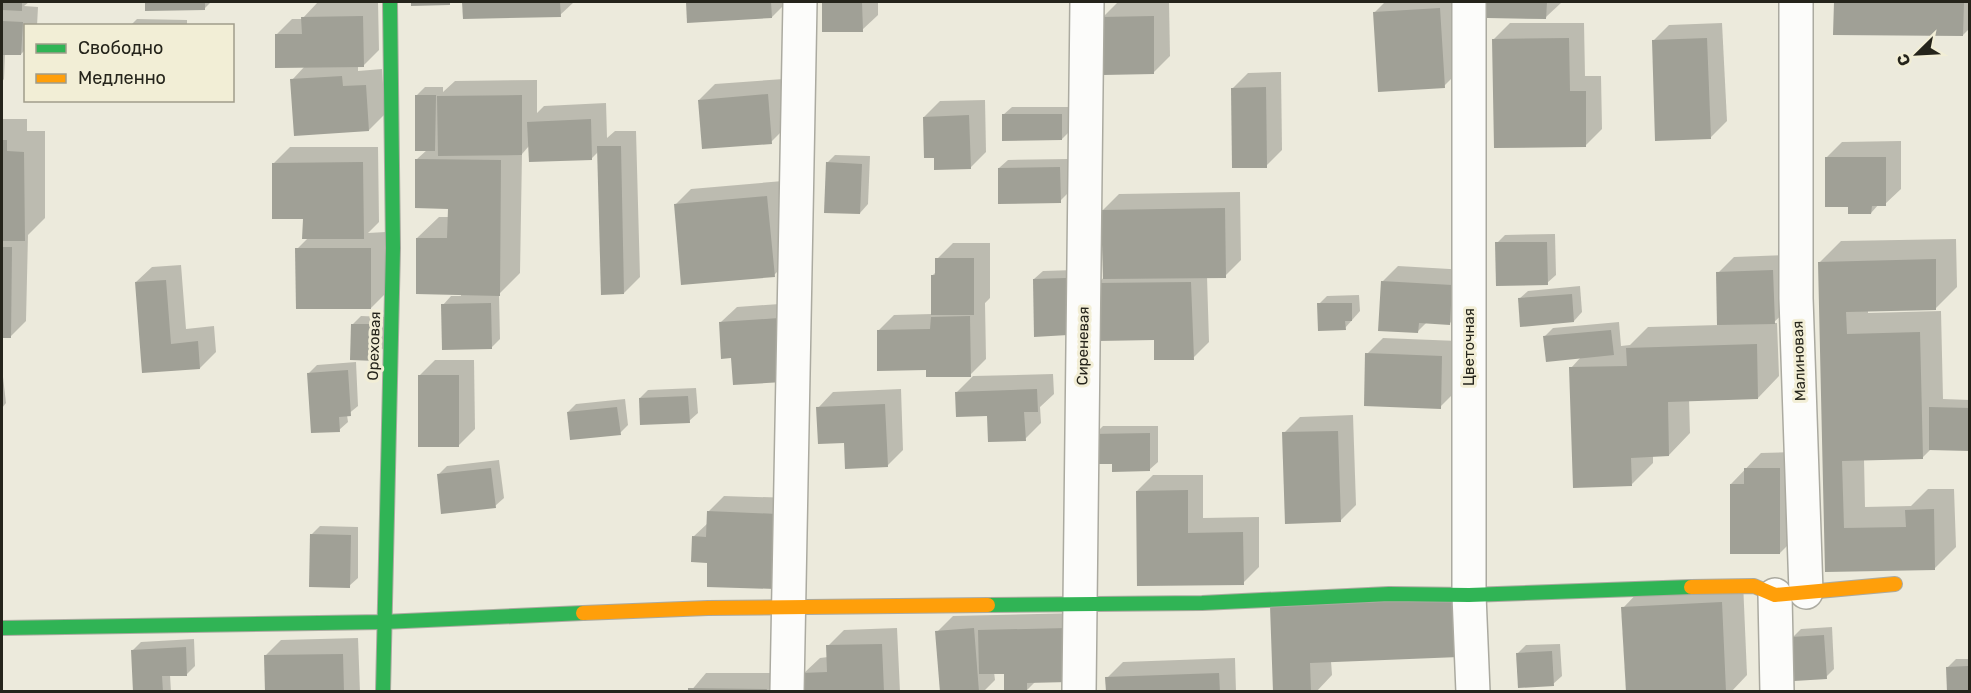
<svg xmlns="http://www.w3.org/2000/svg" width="1971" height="693" font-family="Rubik,sans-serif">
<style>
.shadow{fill:#0003}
.building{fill:#a0a096}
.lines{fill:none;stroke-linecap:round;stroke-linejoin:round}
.street-casing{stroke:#abaaa0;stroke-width:36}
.fast-casing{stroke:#abaaa0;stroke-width:16}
.slow-casing{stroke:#abaaa0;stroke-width:16}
.street{stroke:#fcfcfa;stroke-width:33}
.fast{stroke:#30b455;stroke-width:14}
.slow{stroke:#ff9f0a;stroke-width:14}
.labels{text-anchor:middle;stroke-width:6;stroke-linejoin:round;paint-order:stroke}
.street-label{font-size:15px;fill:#25241b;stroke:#f2eed6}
</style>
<rect width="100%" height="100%" fill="#eceadc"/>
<g class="shadow">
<polygon points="2,2 29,2 24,6 38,7 37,26 26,26 26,49 21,54 5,53 4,79 2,82"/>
<polygon points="146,2 211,2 204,9 147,9"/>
<polygon points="318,2 378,2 379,50 363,66 358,66 358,71 382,69 385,114 369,130 292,80 305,66 276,35 292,19 302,19"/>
<polygon points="413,2 451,2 449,4 413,5"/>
<polygon points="464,2 574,2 560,15 464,18"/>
<polygon points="687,2 787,2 772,17 689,22"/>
<polygon points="823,2 878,2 878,15 862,30 824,30"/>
<polygon points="1118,2 1169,2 1170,56 1154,72 1103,17"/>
<polygon points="1385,2 1456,2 1460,70 1444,86 1374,13"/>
<polygon points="1489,2 1562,2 1546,17 1489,17"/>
<polygon points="1835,2 1970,2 1970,28 1963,35 1835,34"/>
<polygon points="137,19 187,20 187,26 130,26"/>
<polygon points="1510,23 1584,23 1585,76 1601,76 1602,129 1586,145 1494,39"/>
<polygon points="1722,23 1727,121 1711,137 1653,41 1669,25"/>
<polygon points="1281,72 1282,150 1266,166 1232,89 1248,73"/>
<polygon points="784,79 787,126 771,142 699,100 715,84"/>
<polygon points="537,80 537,113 544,106 606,103 607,138 615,131 636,131 640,277 624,293 599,151 592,158 529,146 522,154 520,273 499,294 500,339 492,347 443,305 451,296 461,296 461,293 417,238 439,217 449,217 449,207 417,159 427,150 417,95 425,87 443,87 443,92 455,81"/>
<polygon points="985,100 986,152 970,168 935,156 924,117 940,101"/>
<polygon points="1012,107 1070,107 1070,131 1062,139 1003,115"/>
<polygon points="2,119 27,119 27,131 45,131 45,218 28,235 26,321 10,337 2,337"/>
<polygon points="1901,141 1901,189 1885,204 1879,204 1871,213 1849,206 1826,158 1842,142"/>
<polygon points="290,147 378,147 379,222 368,233 386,232 387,292 371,308 297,249 308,238 304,217 274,163"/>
<polygon points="835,155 870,156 868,204 860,213 827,163"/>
<polygon points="1068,159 1068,193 1060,201 999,168 1008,160"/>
<polygon points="783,181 790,259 774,275 675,205 691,189"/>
<polygon points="1240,192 1241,260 1225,276 1207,276 1209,342 1193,358 1155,339 1098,284 1104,277 1103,210 1119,194"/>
<polygon points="1555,234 1556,275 1547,283 1497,243 1505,235"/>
<polygon points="1956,239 1957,287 1936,308 1868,310 1868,313 1941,311 1943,399 1970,400 1970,449 1931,449 1922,458 1864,459 1865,507 1911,506 1928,489 1954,489 1956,547 1935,568 1827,571 1820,262 1841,241"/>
<polygon points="953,243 990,243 990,298 985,303 986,359 970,375 928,368 878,331 894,315 932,314 933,275 937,271 937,259"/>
<polygon points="1789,255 1790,307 1773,323 1777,323 1779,376 1758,398 1689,399 1690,433 1669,455 1653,455 1653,463 1632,484 1571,368 1581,357 1544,337 1553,328 1619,322 1621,346 1630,345 1648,327 1719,325 1718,273 1734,257"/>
<polygon points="181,265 186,329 214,326 216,352 200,368 143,372 136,282 152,267"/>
<polygon points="1398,266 1467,270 1466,307 1450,323 1427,322 1418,331 1382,282"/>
<polygon points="1075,270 1076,325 1034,279 1043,271"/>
<polygon points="1580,286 1582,312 1574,321 1519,299 1528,291"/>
<polygon points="1359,295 1360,311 1345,328 1319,304 1327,296"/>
<polygon points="794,303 798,365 733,357 721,322 737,307"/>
<polygon points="361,316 386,317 385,351 352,325"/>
<polygon points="1383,338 1458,341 1456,391 1440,407 1367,354"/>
<polygon points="435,360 474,360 475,429 459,445 419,376"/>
<polygon points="356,362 358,406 347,415 348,422 339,430 309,373 317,365"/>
<polygon points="1053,374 1054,394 1040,407 1041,423 1025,439 957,392 973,376"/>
<polygon points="3,377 6,403 2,408 2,378"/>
<polygon points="696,388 698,413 689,421 640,398 648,390"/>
<polygon points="901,389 903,450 887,466 845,442 818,408 833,392"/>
<polygon points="625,399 628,425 620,433 568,412 576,404"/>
<polygon points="1353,415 1356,505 1340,521 1284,433 1300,417"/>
<polygon points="1103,426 1158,426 1158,462 1149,470 1114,462 1094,435"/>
<polygon points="1795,452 1796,537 1780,553 1731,484 1761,453"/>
<polygon points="499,460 504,498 495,506 439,474 447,466"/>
<polygon points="1153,475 1203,475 1203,518 1259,517 1259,567 1243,583 1137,491"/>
<polygon points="724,496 793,498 790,572 709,562 693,537 708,523 708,512"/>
<polygon points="320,526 358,527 358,578 349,586 311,535"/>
<polygon points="1743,582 1747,675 1731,692 1627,692 1623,608 1644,586"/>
<polygon points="1271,607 1331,661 1332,675 1316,692 1274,692"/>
<polygon points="1082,613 1036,681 1026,691 1005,672 994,672 995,680 983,692 941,692 937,632 953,616"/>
<polygon points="1832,627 1834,669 1826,677 1793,637 1801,629"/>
<polygon points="897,628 900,692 804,692 804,673 820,658 828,657 828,646 844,630"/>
<polygon points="358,638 360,692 266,692 265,656 281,640"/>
<polygon points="194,639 195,666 187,674 170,675 171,692 135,692 133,650 141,642"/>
<polygon points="1560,644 1562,676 1553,684 1517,654 1526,645"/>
<polygon points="1235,658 1236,692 1108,692 1107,678 1123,662"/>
<polygon points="1956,659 1970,659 1970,692 1948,667"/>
<polygon points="706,673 782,673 782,692 690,692"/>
</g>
<g class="building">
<polygon points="2,2 22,2 22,11 2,10"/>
<polygon points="145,2 205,2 205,10 145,11"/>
<polygon points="411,2 450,2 450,5 411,6"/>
<polygon points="462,2 560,2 561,17 463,19"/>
<polygon points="686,2 771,2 772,18 687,23"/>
<polygon points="822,2 862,2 863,32 822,32"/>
<polygon points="1487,2 1547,2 1546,19 1487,18"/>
<polygon points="1834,2 1964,2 1963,36 1833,35"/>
<polygon points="1440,8 1445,88 1378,92 1373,12"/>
<polygon points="363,16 364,67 275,68 275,34 302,34 301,17"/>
<polygon points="1154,16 1154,74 1103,75 1101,17"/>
<polygon points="2,21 23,22 21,55 2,55"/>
<polygon points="1569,38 1570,91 1586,91 1586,147 1494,148 1492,39"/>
<polygon points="1707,38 1711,139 1655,141 1652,40"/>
<polygon points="342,76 343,86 366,85 369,131 294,136 290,79"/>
<polygon points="1266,87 1267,168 1232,168 1231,88"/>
<polygon points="768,94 772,144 702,149 698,100"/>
<polygon points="415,95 436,95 435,151 415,151"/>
<polygon points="522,95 522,155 438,156 437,96"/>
<polygon points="1002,114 1062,114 1062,140 1002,141"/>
<polygon points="969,115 971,169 934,170 934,158 924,158 923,117"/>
<polygon points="591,119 592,160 529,162 527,122"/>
<polygon points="2,140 7,140 7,151 24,152 25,241 2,241"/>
<polygon points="597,146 621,146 624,294 601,295"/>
<polygon points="1825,157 1886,157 1886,206 1872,206 1871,214 1848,214 1848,207 1825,207"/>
<polygon points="415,159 501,160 500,296 416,294 416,238 447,238 448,209 415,208"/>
<polygon points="363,162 364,239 302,239 303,219 272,219 272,163"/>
<polygon points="826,162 862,164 860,214 824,213"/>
<polygon points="1060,167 1061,203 998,204 998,168"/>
<polygon points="767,196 775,277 681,285 674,204"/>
<polygon points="1225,208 1226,278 1103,279 1101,210"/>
<polygon points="1495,242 1547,242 1548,285 1496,286"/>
<polygon points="2,247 12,247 11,338 2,338"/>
<polygon points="295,248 371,248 371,309 296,309"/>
<polygon points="935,258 974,258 974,315 931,315 931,275 935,275"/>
<polygon points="1936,259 1936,310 1846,312 1847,334 1920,332 1923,459 1842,461 1844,528 1906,527 1905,510 1934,509 1935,570 1825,572 1818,262"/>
<polygon points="1773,270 1775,324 1717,325 1716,272"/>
<polygon points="1067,278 1068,335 1034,337 1033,279"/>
<polygon points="166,280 171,344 198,341 200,369 142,373 135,282"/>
<polygon points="1381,281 1452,285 1450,325 1419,323 1418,333 1378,331"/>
<polygon points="1191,282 1194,360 1154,360 1154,340 1098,341 1096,283"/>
<polygon points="1572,294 1574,322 1520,327 1518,298"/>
<polygon points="491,303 492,349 442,350 441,304"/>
<polygon points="1317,303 1352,303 1352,321 1345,321 1346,330 1318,331"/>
<polygon points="970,316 971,377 926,377 926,370 877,371 877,330 930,329 931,317"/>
<polygon points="779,318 783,382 733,385 731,358 721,359 719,322"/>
<polygon points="351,324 378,324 377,361 350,360"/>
<polygon points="1611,330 1614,355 1546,362 1543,336"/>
<polygon points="1757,344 1758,399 1668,402 1669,456 1631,458 1632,486 1573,488 1569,367 1627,366 1626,348"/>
<polygon points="1365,353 1442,356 1441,409 1364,406"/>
<polygon points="348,370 351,416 339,417 340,432 311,433 307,373"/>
<rect x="418" y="375" width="41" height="72"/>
<polygon points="1037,389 1038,412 1024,412 1026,441 988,442 987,416 956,417 955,392"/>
<polygon points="688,396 690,423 640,425 639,398"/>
<polygon points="885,404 888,467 845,469 844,443 818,444 816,407"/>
<polygon points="617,407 621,435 570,440 567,412"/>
<polygon points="1929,407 1970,408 1970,451 1929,450"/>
<polygon points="1338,431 1341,522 1285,524 1282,432"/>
<polygon points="1150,433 1150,471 1112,472 1112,464 1093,464 1093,434"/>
<polygon points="491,468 496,508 441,514 437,474"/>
<polygon points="1744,468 1780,468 1780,554 1730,554 1730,484 1744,484"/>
<polygon points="1188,490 1188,533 1243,532 1244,585 1137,586 1136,491"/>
<polygon points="707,511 778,514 775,589 707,587 707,563 691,562 692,536 706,537"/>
<polygon points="310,534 351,535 350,588 309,587"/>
<polygon points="1456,599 1459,657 1310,663 1311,692 1273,692 1270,606"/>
<polygon points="1722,602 1726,692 1626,692 1621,607"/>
<polygon points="974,628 979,692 940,692 935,631"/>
<polygon points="1067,628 1069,682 1027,683 1027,692 1004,692 1004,674 979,674 978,630"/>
<polygon points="1824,635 1827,679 1794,681 1791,637"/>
<polygon points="882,644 884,692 803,692 802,673 827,672 826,645"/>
<polygon points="186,647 187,676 162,676 163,692 133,692 131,650"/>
<polygon points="1552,651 1554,686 1518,688 1516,653"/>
<polygon points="343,654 344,692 265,692 264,655"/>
<polygon points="1968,666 1970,692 1947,692 1946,667"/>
<polygon points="1219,673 1220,692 1106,692 1105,677"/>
<polygon points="688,688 767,689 766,692 688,692"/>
</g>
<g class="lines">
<defs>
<g id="street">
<polyline points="1469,2 1469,595 1473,692"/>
<polyline points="1796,2 1796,298 1806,592"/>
<polyline points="1775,595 1777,692"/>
<polyline points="787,692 800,2"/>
<polyline points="1079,692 1087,2"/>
</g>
<g id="fast">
<polyline points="988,605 1202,603 1389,594 1469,595 1691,587"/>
<polyline points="2,628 383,622 583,613"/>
<polyline points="383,692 393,248 390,2"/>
</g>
<g id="slow">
<polyline points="1691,587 1754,586 1775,595 1895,584"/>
<polyline points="583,613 708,608 988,605"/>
</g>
</defs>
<use href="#street" class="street-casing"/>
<use href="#fast" class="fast-casing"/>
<use href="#slow" class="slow-casing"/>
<use href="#street" class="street"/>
<use href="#fast" class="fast"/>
<use href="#slow" class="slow"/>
</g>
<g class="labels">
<g class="street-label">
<text transform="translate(374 346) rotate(-88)" y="5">Ореховая</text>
<text transform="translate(1083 346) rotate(-89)" y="5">Сиреневая</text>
<text transform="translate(1469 347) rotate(-90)" y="5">Цветочная</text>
<text transform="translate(1799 361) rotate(-92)" y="5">Малиновая</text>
</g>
</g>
<rect width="1971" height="693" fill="none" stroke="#25241b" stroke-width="6"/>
<rect x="24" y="24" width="210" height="78" fill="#f2eed6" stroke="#a09d8b" stroke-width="1.5"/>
<rect x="36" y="44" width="30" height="9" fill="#30b455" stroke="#a09d8b" stroke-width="1.5"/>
<text x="78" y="54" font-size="18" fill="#25241b">Свободно</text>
<rect x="36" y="74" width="30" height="9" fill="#ff9f0a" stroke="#a09d8b" stroke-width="1.5"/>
<text x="78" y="84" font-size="18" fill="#25241b">Медленно</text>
<g transform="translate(1917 54) rotate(246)" stroke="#f2eed6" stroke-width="4.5" paint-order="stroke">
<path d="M0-4.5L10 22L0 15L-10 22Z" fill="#25241b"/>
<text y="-9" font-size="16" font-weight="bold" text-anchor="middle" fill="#25241b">С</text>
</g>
</svg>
